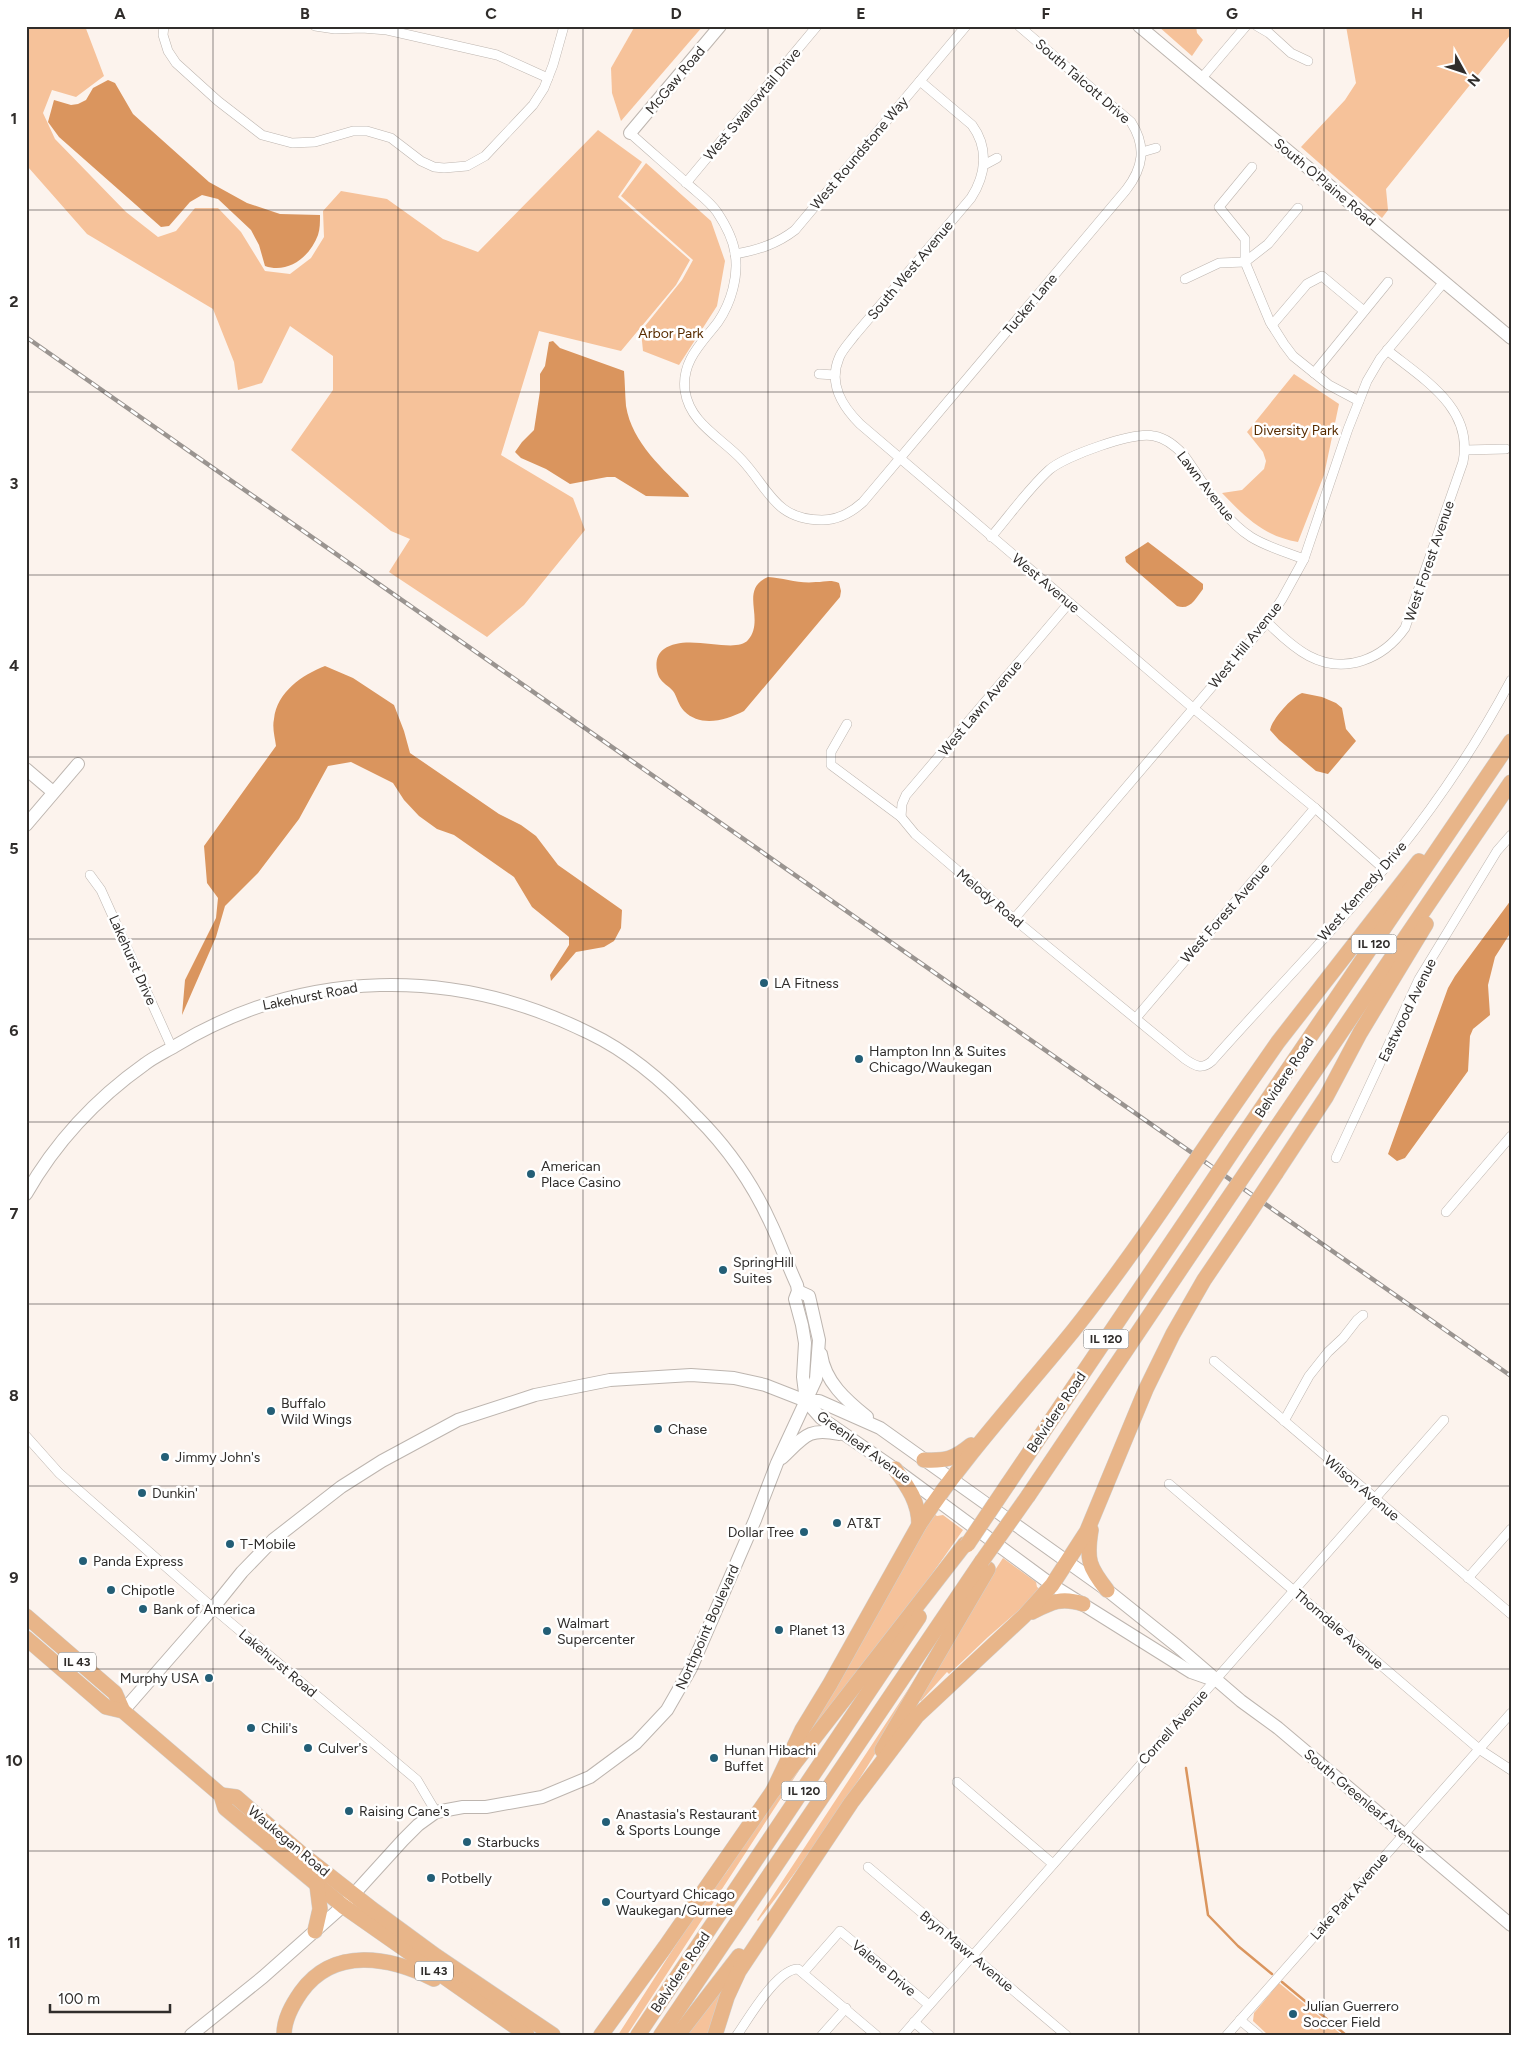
<svg xmlns="http://www.w3.org/2000/svg" width="1537" height="2061" font-family="Figtree,sans-serif">
<style>
.green{fill:#f6c29a}
.water{fill:#da955e}
.lines{fill:none;stroke-linecap:round;stroke-linejoin:round}
.stream{stroke:#da955e;stroke-width:2.5}
.street-casing{stroke:#bdb5af;stroke-width:10}
.secondary-casing{stroke:#bdb5af;stroke-width:14}
.primary-casing{stroke:#d1d1d0;stroke-width:16}
.street{stroke:#fff;stroke-width:9}
.secondary{stroke:#fff;stroke-width:12}
.primary{stroke:#e8b589;stroke-width:15}
.rail-casing{stroke:#9a9490;stroke-width:4.5}
.rail{stroke:#fff;stroke-width:2.5;stroke-dasharray:8;stroke-linecap:butt}
.primary-bridge-casing{stroke:#d1d1d0;stroke-width:16;stroke-linecap:butt}
.primary-bridge{stroke:#e8b589;stroke-width:15}
.grid{fill:none;stroke:#302d2b;stroke-width:1;stroke-opacity:0.55}
.poi-dot{fill:#235e76;stroke:#fff;stroke-width:2}
.labels{text-anchor:middle;stroke-width:5;stroke-linejoin:round;paint-order:stroke}
.shield{fill:#fff;stroke:#6e6c6b;stroke-width:1}
.shield-label{font-size:12px;font-weight:bold;fill:#302d2b}
.street-label{font-size:14px;fill:#302d2b;stroke:#fff}
.park-label{font-size:14px;fill:#582c00;stroke:#fff}
.poi-label{font-size:14px;fill:#302d2b;stroke:#fff;text-anchor:start}
.neatline{fill:none;stroke:#302d2b;stroke-width:2}
.grid-label{font-size:16px;text-anchor:middle;font-weight:bold;fill:#302d2b}
</style>
<rect width="100%" height="100%" fill="#fcf3ed"/>
<g class="green">
<polygon points="26,26 85,26 104,76 76,97 52,90 43,113 55,139 126,212 158,237 176,231 195,208 218,208 241,232 265,271 290,274 311,258 324,237 323,211 341,191 387,199 443,239 478,252 598,130 642,162 618,197 690,260 676,285 621,351 539,331 501,455 573,498 585,530 524,605 487,637 389,572 410,539 391,531 291,450 333,390 333,356 290,326 262,383 238,390 234,362 213,309 87,234 28,167 26,164"/>
<polygon points="635,26 703,26 621,121 612,93 611,68"/>
<polygon points="1158,26 1196,26 1197,33 1203,40 1192,56"/>
<polygon points="1346,26 1511,26 1511,34 1386,189 1388,210 1382,218 1301,147 1345,100 1356,83"/>
<polygon points="646,163 711,221 725,261 717,306 679,365 643,351 641,331 682,280 693,260 621,196"/>
<path d="M1294,374L1339,404L1324,475L1298,542C1264,536 1246,518 1222,493L1242,490L1264,469L1266,461L1263,452L1247,432Z"/>
<polygon points="931,1512 937,1516 943,1515 963,1530 925,1584 801,1746"/>
<polygon points="1003,1558 1036,1582 1037,1587 1042,1590 988,1637 949,1674 947,1672 921,1701 919,1700 978,1596"/>
<path d="M936,1647C886,1743 825,1836 758,1921L757,1920Z"/>
<polygon points="801,1766 802,1766 627,2035 618,2035 702,1904 728,1870 730,1863 750,1833"/>
<polygon points="732,1972 712,2035 687,2035"/>
<polygon points="1279,1983 1342,2035 1268,2035 1253,2021 1254,2013"/>
</g>
<g class="water">
<path d="M108,80L115,83L133,114L209,182L247,203L280,214L320,215C320,222 320,229 318,235C310,257 288,274 265,266L259,245L251,230L218,199L202,195L190,202L169,226L161,227L59,137L48,122L54,100L71,105L78,104L86,100L93,88Z"/>
<path d="M553,341L560,348L624,371C625,383 625,395 626,406C632,443 664,470 688,494L689,497L646,496L615,477H607L570,484L546,469L521,458L515,452L522,442L534,430L540,391V374L545,366L549,342Z"/>
<path d="M1148,542L1203,584V589C1196,598 1190,611 1177,606L1126,562L1125,557Z"/>
<path d="M768,577C784,578 799,584 816,582C825,582 830,579 839,583L841,591L840,597L744,711C726,720 701,728 684,711C678,705 677,696 673,691C669,686 662,683 659,677C655,668 655,655 664,649C687,632 735,655 748,640C766,619 738,590 768,577Z"/>
<path d="M325,666L353,678L394,705L404,731L410,753L499,814L521,825L536,836L558,865L622,910L621,928L614,941L604,947L576,952L551,981L550,975L569,945V937L532,907L514,877L454,835L437,829L419,816L404,800L393,783L351,762L328,766L299,819L258,873L225,906L216,937L182,1015L185,980L216,918L218,898L207,883L204,846L276,746C275,738 272,728 274,719C277,692 302,675 325,666Z"/>
<path d="M1302,693L1322,697L1336,703L1342,708L1346,729L1356,741L1328,774L1316,771L1279,740L1270,730C1272,719 1292,697 1302,693Z"/>
<polygon points="1511,900 1511,932 1495,957 1488,985 1490,1015 1473,1029 1470,1036 1468,1071 1405,1158 1397,1161 1388,1154 1448,988 1455,976"/>
</g>
<g class="lines">
<g class="stream">
<polyline points="1186,1768 1208,1915 1238,1946 1272,1974"/>
<polyline points="1282,1982 1346,2035"/>
</g>
<defs>
<g id="street">
<polyline points="164,26 163,35 168,51 176,63 218,101 262,135 292,143 315,142 353,131 367,131 391,138 421,161 434,167 444,168 467,166 485,156 533,105 544,88 553,65 564,26"/>
<polyline points="315,26 335,29 362,28 387,30 497,55 548,78"/>
<polyline points="1257,26 1269,33 1291,53 1308,61"/>
<polyline points="1201,79 1246,26"/>
<path d="M920,81L972,125C989,148 986,175 971,198L855,335C850,342 842,350 839,358C828,384 842,406 860,424L1193,708L1315,808L1384,869"/>
<path d="M630,133C650,151 670,168 690,186C699,194 710,202 717,212C725,224 733,239 735,253C739,276 731,303 718,322C702,343 681,361 685,391C690,424 722,438 742,460C769,489 775,520 822,520C837,520 852,512 863,502L1126,190C1143,168 1147,147 1131,122L1019,26"/>
<polyline points="1142,152 1156,148"/>
<polyline points="984,165 997,158"/>
<polyline points="1252,167 1219,207 1245,239 1245,262 1270,322 1284,344 1293,356 1329,385 1359,401"/>
<polyline points="686,183 817,26"/>
<path d="M735,254C758,250 777,244 795,230L966,26"/>
<polyline points="1185,279 1219,263 1245,262 1268,244 1298,208"/>
<polyline points="1272,325 1307,284 1322,276 1364,311"/>
<polyline points="1314,373 1388,282"/>
<polyline points="819,374 835,375"/>
<polyline points="1465,450 1506,449"/>
<path d="M991,537C1010,515 1028,489 1049,470C1065,456 1134,431 1154,436C1166,438 1175,446 1183,454C1204,482 1220,517 1251,537C1267,547 1286,552 1304,559"/>
<path d="M1267,622C1279,634 1294,648 1309,656C1345,675 1383,659 1405,628L1463,462C1474,408 1423,379 1387,350"/>
<path d="M847,724L831,752V765L901,817L915,834L1014,919L1185,1059C1195,1066 1202,1070 1212,1061C1273,992 1339,926 1396,854C1440,799 1478,742 1511,680"/>
<polyline points="901,817 902,804 906,795 1069,603"/>
<polyline points="90,875 101,890 172,1048"/>
<polyline points="1014,919 1267,622 1282,599 1304,559 1348,429 1367,381 1380,359 1444,282"/>
<polyline points="1136,1018 1315,808"/>
<polyline points="1336,1158 1419,979 1497,851 1511,835"/>
<polyline points="1446,1212 1511,1136"/>
<polyline points="1214,1361 1511,1614"/>
<polyline points="1284,1421 1309,1376 1328,1352 1343,1338 1357,1320 1363,1315"/>
<polyline points="26,1436 59,1473 213,1608 417,1780 436,1812"/>
<polyline points="1169,1484 1479,1749 1511,1770"/>
<polyline points="1468,1578 1511,1529"/>
<polyline points="957,1782 1053,1864"/>
<polyline points="868,1867 1066,2035"/>
<polyline points="804,1972 840,1931 929,2005"/>
<polyline points="1240,2020 1258,2035"/>
<polyline points="914,2022 929,2035"/>
<path d="M737,2035C749,2018 777,1969 798,1969L876,2035"/>
<polyline points="822,2035 846,2008"/>
<polyline points="903,2035 1444,1420"/>
<polyline points="1227,2035 1511,1713"/>
</g>
<g id="secondary">
<polyline points="1139,26 1511,338"/>
<polyline points="630,133 720,26"/>
<polyline points="26,769 53,792"/>
<polyline points="26,825 78,764"/>
<path d="M26,1194C55,1143 97,1098 145,1064C154,1057 165,1052 175,1046C304,968 454,966 589,1033C629,1052 667,1085 697,1117C728,1148 754,1186 772,1226C781,1245 788,1266 797,1285L798,1291L795,1299L802,1325L805,1343L803,1377L806,1401"/>
<path d="M821,1354C825,1382 846,1400 867,1417"/>
<polyline points="806,1401 821,1418 895,1469 1052,1585 1191,1672 1211,1679"/>
<path d="M782,1458C804,1437 808,1427 839,1434"/>
<polyline points="123,1711 213,1608 242,1572 273,1540 341,1487 382,1461 458,1420 535,1395 610,1380 691,1375 734,1378 765,1385 806,1401 819,1401 880,1428 1107,1590 1177,1646 1241,1701 1278,1728 1511,1925"/>
<polyline points="191,2035 263,1977 343,1906 403,1840 418,1825 436,1812 463,1807 486,1807 542,1797 590,1777 636,1743 667,1710 691,1668 755,1520 777,1463 816,1379 819,1340 809,1296 798,1291"/>
</g>
<g id="primary">
<polyline points="1216,1131 1278,1042 1419,861"/>
<polyline points="1236,1146 1511,741"/>
<polyline points="1255,1159 1511,782"/>
<polyline points="1276,1173 1326,1097 1360,1033 1426,924"/>
<path d="M924,1460C946,1461 954,1459 971,1445"/>
<path d="M895,1469C908,1487 919,1502 919,1525"/>
<polyline points="1008,1484 1204,1194"/>
<polyline points="1028,1496 1223,1206"/>
<path d="M1091,1530C1086,1560 1089,1567 1107,1590"/>
<path d="M1032,1612C1052,1602 1061,1597 1083,1604"/>
<polyline points="26,1616 115,1693 123,1711"/>
<polyline points="26,1638 106,1707 123,1711 221,1795 225,1808 343,1906 527,2035"/>
<polyline points="882,1750 988,1569"/>
<path d="M773,1791L802,1730L830,1684L919,1525C965,1455 1021,1395 1073,1331C1112,1282 1148,1231 1183,1179"/>
<polyline points="221,1795 236,1797 303,1855 372,1909 436,1956 553,2035"/>
<polyline points="315,1931 320,1909 317,1885"/>
<path d="M284,2035C284,2019 292,2005 301,1992C334,1946 390,1957 434,1979"/>
<polyline points="601,2035 665,1947 773,1791 965,1544"/>
<polyline points="638,2035 919,1617"/>
<polyline points="661,2035 982,1561"/>
<polyline points="678,2035 739,1956"/>
<polyline points="715,2035 727,1997 739,1971 851,1803 917,1716 1024,1616 1052,1585 1087,1531 1146,1389 1173,1334 1204,1280 1244,1221"/>
</g>
</defs>
<use href="#street" class="street-casing"/>
<use href="#secondary" class="secondary-casing"/>
<use href="#primary" class="primary-casing"/>
<use href="#street" class="street"/>
<use href="#secondary" class="secondary"/>
<use href="#primary" class="primary"/>
<defs>
<polyline id="rail" points="26,337 1511,1376"/>
</defs>
<use href="#rail" class="rail-casing"/>
<use href="#rail" class="rail"/>
<defs>
<g id="primary-bridge">
<polyline points="1183,1179 1216,1131"/>
<polyline points="1204,1194 1236,1146"/>
<polyline points="1223,1206 1255,1159"/>
<polyline points="1244,1221 1276,1173"/>
<polyline points="967,1545 1008,1484"/>
<polyline points="982,1561 1028,1496"/>
</g>
</defs>
<use href="#primary-bridge" class="primary-bridge-casing"/>
<use href="#primary-bridge" class="primary-bridge"/>
</g>
<path class="grid" d="M213,26V2035M398,26V2035M583,26V2035M768,26V2035M954,26V2035M1139,26V2035M1324,26V2035M26,210H1511M26,392H1511M26,575H1511M26,757H1511M26,939H1511M26,1122H1511M26,1304H1511M26,1486H1511M26,1669H1511M26,1851H1511"/>
<g class="poi-dot">
<circle cx="764" cy="983" r="5"/>
<circle cx="859" cy="1059" r="5"/>
<circle cx="531" cy="1174" r="5"/>
<circle cx="723" cy="1270" r="5"/>
<circle cx="271" cy="1411" r="5"/>
<circle cx="658" cy="1429" r="5"/>
<circle cx="165" cy="1457" r="5"/>
<circle cx="142" cy="1493" r="5"/>
<circle cx="837" cy="1523" r="5"/>
<circle cx="804" cy="1532" r="5"/>
<circle cx="230" cy="1544" r="5"/>
<circle cx="83" cy="1561" r="5"/>
<circle cx="111" cy="1590" r="5"/>
<circle cx="143" cy="1609" r="5"/>
<circle cx="779" cy="1630" r="5"/>
<circle cx="547" cy="1631" r="5"/>
<circle cx="209" cy="1678" r="5"/>
<circle cx="251" cy="1728" r="5"/>
<circle cx="308" cy="1748" r="5"/>
<circle cx="714" cy="1758" r="5"/>
<circle cx="349" cy="1811" r="5"/>
<circle cx="606" cy="1822" r="5"/>
<circle cx="467" cy="1842" r="5"/>
<circle cx="431" cy="1878" r="5"/>
<circle cx="606" cy="1902" r="5"/>
<circle cx="1293" cy="2014" r="5"/>
</g>
<g class="labels">
<g class="shield">
<rect x="1351.5" y="934.5" width="45" height="19" rx="4"/>
<rect x="1083.5" y="1329.5" width="45" height="19" rx="4"/>
<rect x="58" y="1652.5" width="38" height="19" rx="4"/>
<rect x="781.5" y="1781.5" width="45" height="19" rx="4"/>
<rect x="415" y="1961.5" width="38" height="19" rx="4"/>
</g>
<g class="shield-label">
<text x="1374" y="948">IL 120</text>
<text x="1106" y="1343">IL 120</text>
<text x="77" y="1666">IL 43</text>
<text x="804" y="1795">IL 120</text>
<text x="434" y="1975">IL 43</text>
</g>
<g class="street-label">
<text transform="translate(675 80) rotate(-50)" y="5">McGaw Road</text>
<text transform="translate(1083 81) rotate(41)" y="5">South Talcott Drive</text>
<text transform="translate(752 104) rotate(-50)" y="5">West Swallowtail Drive</text>
<text transform="translate(859 153) rotate(-50)" y="5">West Roundstone Way</text>
<text transform="translate(1325 182) rotate(40)" y="5">South O'Plaine Road</text>
<text transform="translate(910 270) rotate(-50)" y="5">South West Avenue</text>
<text transform="translate(1030 304) rotate(-50)" y="5">Tucker Lane</text>
<text transform="translate(1206 486) rotate(52)" y="5">Lawn Avenue</text>
<text transform="translate(1429 561) rotate(-71)" y="5">West Forest Avenue</text>
<text transform="translate(1046 583) rotate(40)" y="5">West Avenue</text>
<text transform="translate(1245 645) rotate(-51)" y="5">West Hill Avenue</text>
<text transform="translate(980 708) rotate(-50)" y="5">West Lawn Avenue</text>
<text transform="translate(1362 891) rotate(-49)" y="5">West Kennedy Drive</text>
<text transform="translate(990 898) rotate(40)" y="5">Melody Road</text>
<text transform="translate(1225 913) rotate(-49)" y="5">West Forest Avenue</text>
<text transform="translate(133 960) rotate(66)" y="5">Lakehurst Drive</text>
<text transform="translate(310 996) rotate(-11)" y="5">Lakehurst Road</text>
<text transform="translate(1407 1010) rotate(-64)" y="5">Eastwood Avenue</text>
<text transform="translate(1284 1077) rotate(-56)" y="5">Belvidere Road</text>
<text transform="translate(1056 1412) rotate(-56)" y="5">Belvidere Road</text>
<text transform="translate(864 1447) rotate(36)" y="5">Greenleaf Avenue</text>
<text transform="translate(1362 1488) rotate(40)" y="5">Wilson Avenue</text>
<text transform="translate(707 1627) rotate(-66)" y="5">Northpoint Boulevard</text>
<text transform="translate(1339 1629) rotate(41)" y="5">Thorndale Avenue</text>
<text transform="translate(278 1663) rotate(40)" y="5">Lakehurst Road</text>
<text transform="translate(1173 1727) rotate(-48)" y="5">Cornell Avenue</text>
<text transform="translate(1365 1801) rotate(40)" y="5">South Greenleaf Avenue</text>
<text transform="translate(289 1841) rotate(40)" y="5">Waukegan Road</text>
<text transform="translate(1349 1896) rotate(-49)" y="5">Lake Park Avenue</text>
<text transform="translate(967 1951) rotate(40)" y="5">Bryn Mawr Avenue</text>
<text transform="translate(884 1968) rotate(40)" y="5">Valene Drive</text>
<text transform="translate(680 1972) rotate(-56)" y="5">Belvidere Road</text>
</g>
<g class="park-label">
<text x="671" y="338">Arbor Park</text>
<text x="1296" y="435">Diversity Park</text>
</g>
<g class="poi-label">
<text x="774" y="988">LA Fitness</text>
<text x="869" y="1056">Hampton Inn &amp; Suites<tspan x="869" dy="16">Chicago/Waukegan</tspan></text>
<text x="541" y="1171">American<tspan x="541" dy="16">Place Casino</tspan></text>
<text x="733" y="1267">SpringHill<tspan x="733" dy="16">Suites</tspan></text>
<text x="281" y="1408">Buffalo<tspan x="281" dy="16">Wild Wings</tspan></text>
<text x="668" y="1434">Chase</text>
<text x="175" y="1462">Jimmy John's</text>
<text x="152" y="1498">Dunkin'</text>
<text x="847" y="1528">AT&amp;T</text>
<text x="794" y="1537" text-anchor="end">Dollar Tree</text>
<text x="240" y="1549">T-Mobile</text>
<text x="93" y="1566">Panda Express</text>
<text x="121" y="1595">Chipotle</text>
<text x="153" y="1614">Bank of America</text>
<text x="557" y="1628">Walmart<tspan x="557" dy="16">Supercenter</tspan></text>
<text x="789" y="1635">Planet 13</text>
<text x="199" y="1683" text-anchor="end">Murphy USA</text>
<text x="261" y="1733">Chili's</text>
<text x="318" y="1753">Culver's</text>
<text x="724" y="1755">Hunan Hibachi<tspan x="724" dy="16">Buffet</tspan></text>
<text x="359" y="1816">Raising Cane's</text>
<text x="616" y="1819">Anastasia's Restaurant<tspan x="616" dy="16">&amp; Sports Lounge</tspan></text>
<text x="477" y="1847">Starbucks</text>
<text x="441" y="1883">Potbelly</text>
<text x="616" y="1899">Courtyard Chicago<tspan x="616" dy="16">Waukegan/Gurnee</tspan></text>
<text x="1303" y="2011">Julian Guerrero<tspan x="1303" dy="16">Soccer Field</tspan></text>
</g>
</g>
<rect width="1537" height="2061" fill="none" stroke="#ffffff" stroke-width="55"/>
<g transform="translate(1464 72) rotate(130)" stroke="#ffffff" stroke-width="4" paint-order="stroke">
<path d="M0-4L9 19L0 12L-9 19Z" fill="#302d2b"/>
<text y="-8" font-size="14" font-weight="bold" text-anchor="middle" fill="#302d2b">N</text>
</g>
<path d="M50 2004v8h120v-8" fill="none" stroke="#302d2b" stroke-width="2.5"/>
<text x="58" y="2004" font-size="15" fill="#302d2b" stroke="#ffffff" stroke-width="4" paint-order="stroke">100 m</text>
<rect x="28" y="28" width="1482" height="2006" class="neatline"/>
<g class="grid-label">
<text x="120" y="19">A</text>
<text x="305" y="19">B</text>
<text x="491" y="19">C</text>
<text x="676" y="19">D</text>
<text x="861" y="19">E</text>
<text x="1046" y="19">F</text>
<text x="1232" y="19">G</text>
<text x="1417" y="19">H</text>
<text x="14" y="124">1</text>
<text x="14" y="307">2</text>
<text x="14" y="489">3</text>
<text x="14" y="671">4</text>
<text x="14" y="854">5</text>
<text x="14" y="1036">6</text>
<text x="14" y="1219">7</text>
<text x="14" y="1401">8</text>
<text x="14" y="1583">9</text>
<text x="14" y="1766">10</text>
<text x="14" y="1948">11</text>
</g>
</svg>
